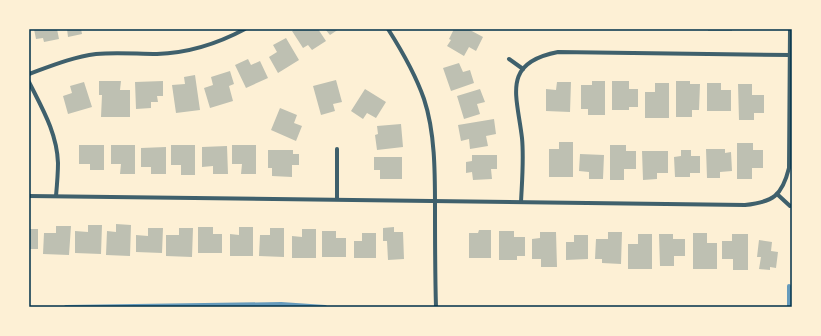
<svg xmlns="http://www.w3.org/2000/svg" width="821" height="336" font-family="Overpass,sans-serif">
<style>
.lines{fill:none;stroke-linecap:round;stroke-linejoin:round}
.stream{stroke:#669bbc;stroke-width:4}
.building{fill:#bec0b2}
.minor{stroke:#3f606c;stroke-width:4}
.neatline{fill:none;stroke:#003049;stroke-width:1.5}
</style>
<rect width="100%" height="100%" fill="#fdf0d5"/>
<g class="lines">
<g class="stream">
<polyline points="789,286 789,307"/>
<polyline points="66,307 281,304 325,307"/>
</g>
</g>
<g class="building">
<polygon points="34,29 57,29 59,39 44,42 43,38 36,39"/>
<polygon points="67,29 81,29 82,34 68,37"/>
<polygon points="295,29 318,29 326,41 312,50 308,45 303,48 292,31"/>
<polygon points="325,29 339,29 330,35"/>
<polygon points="454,29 468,29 483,37 476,51 469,47 464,56 447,46 451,40 449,39"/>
<rect x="708" y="29" width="24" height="2"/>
<polygon points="286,38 299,60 278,73 269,57 277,52 273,45"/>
<polygon points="248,59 251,65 260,61 268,78 246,88 235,65"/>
<polygon points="459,63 463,72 470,70 474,83 451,91 443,68"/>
<polygon points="230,71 234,84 229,86 233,101 210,108 204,88 213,85 211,77"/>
<polygon points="195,75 200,110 176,113 172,85 185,84 184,77"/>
<polygon points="336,80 342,102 333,104 335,111 321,115 313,86"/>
<polygon points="99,81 121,81 120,90 130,90 130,117 101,117 102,95 99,95"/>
<polygon points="163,81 163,96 157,96 158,102 151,102 151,108 136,109 135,82"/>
<polygon points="592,81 605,81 605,115 588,115 588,109 581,109 581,85 592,85"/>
<polygon points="612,81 629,81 629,89 638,89 638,107 629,107 629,110 612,110"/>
<polygon points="676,81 690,81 690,84 700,84 699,110 692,110 692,117 676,117"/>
<polygon points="84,82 92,107 68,114 63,96 72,93 70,86"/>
<polygon points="557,82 571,82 570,112 546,111 546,89 556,90"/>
<polygon points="655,83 669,83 669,118 645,118 645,92 655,92"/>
<polygon points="707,83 721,83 721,90 731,90 731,111 707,111"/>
<polygon points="738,84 752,84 752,95 764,95 764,113 754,113 754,120 739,120"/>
<polygon points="365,89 386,102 376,118 367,113 363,119 351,111"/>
<polygon points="480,89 485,102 477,104 480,114 464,119 457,96"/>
<polygon points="280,108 297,115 294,123 302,126 296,141 271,130"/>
<polygon points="494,119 496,134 486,136 488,146 470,149 469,139 461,141 458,125"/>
<polygon points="401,124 403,147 377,150 375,135 378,134 377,126"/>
<polygon points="559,142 573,142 573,177 549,177 549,149 559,149"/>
<polygon points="737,143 753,143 753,150 763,150 763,168 752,168 752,179 737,179"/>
<polygon points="79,145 104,145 104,170 90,170 90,164 79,164"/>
<polygon points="111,145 135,145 135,174 120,174 121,164 111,164"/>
<polygon points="171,145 195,145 195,175 181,175 181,165 171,165"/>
<polygon points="232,145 256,145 256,174 241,174 242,164 232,164"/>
<polygon points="610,145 626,145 626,151 636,151 636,169 624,169 624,180 610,180"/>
<polygon points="227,146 228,174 213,174 213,166 202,167 202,147"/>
<polygon points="166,147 166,174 151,174 151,167 141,167 141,148"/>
<polygon points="706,149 725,149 725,153 731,152 732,171 720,172 720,178 707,178"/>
<polygon points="268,150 293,150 293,154 299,154 299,165 292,165 292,177 272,176 272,168 268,168"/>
<polygon points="681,150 691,150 691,156 700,156 700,173 690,173 690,177 675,177 674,157 681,156"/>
<polygon points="642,151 668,151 668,173 657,173 657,179 643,180"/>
<polygon points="580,154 604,155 603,179 589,179 589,172 579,171"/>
<polygon points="472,155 497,155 497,169 491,169 492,179 473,180 472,172 466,173 466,162 472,161"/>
<polygon points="374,157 402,157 402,179 380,179 380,170 374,170"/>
<polygon points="116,224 131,225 130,256 106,255 107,231 116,232"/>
<polygon points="88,225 102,225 101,254 75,253 75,231 88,232"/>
<polygon points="56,226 71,226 69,255 43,254 44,233 56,233"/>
<polygon points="198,227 213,227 213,234 222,234 222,253 198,253"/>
<polygon points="239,227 253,227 253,256 230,256 230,234 239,235"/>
<polygon points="394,227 394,232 403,232 404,259 388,260 387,241 383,241 383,228"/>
<polygon points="148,228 163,228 162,253 136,252 136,235 148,236"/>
<polygon points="179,228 193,228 192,257 166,256 166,235 179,235"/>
<polygon points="270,228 284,228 284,257 259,256 260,235 270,235"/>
<rect x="29" y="229" width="9" height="20"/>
<polygon points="302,229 316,229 316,258 292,258 292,236 302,237"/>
<polygon points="479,230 491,230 491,258 469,258 469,233 478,233"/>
<polygon points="322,231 336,231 336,238 346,238 346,257 322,257"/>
<polygon points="499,231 514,231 514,237 525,237 525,256 517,256 517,260 499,260"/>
<polygon points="540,232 556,232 557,267 541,267 541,259 532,259 532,239 540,238"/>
<polygon points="608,232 622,232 621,264 602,263 602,259 595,259 596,239 608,239"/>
<polygon points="362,233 376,233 376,258 354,258 354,241 362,241"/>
<polygon points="693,233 707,233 707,243 717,243 717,269 693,269"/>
<polygon points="638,234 652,234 652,269 628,269 628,244 638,244"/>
<polygon points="659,234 673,234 673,239 685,239 685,256 674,256 674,266 660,266"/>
<polygon points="732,234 748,234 748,270 733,270 733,259 722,259 722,241 732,241"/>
<polygon points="574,235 588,235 588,259 566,260 566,242 574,242"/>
<polygon points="759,240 772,242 771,251 778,252 776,268 770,267 770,270 759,269 761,257 757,257"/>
</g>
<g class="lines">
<g class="minor">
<path d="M388,29C402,51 415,73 424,99C435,132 435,172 435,207C435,240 435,274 436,307"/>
<polyline points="509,59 523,69"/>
<path d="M29,74C51,66 73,57 96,54C116,52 137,54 157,54C189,53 217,44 245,29"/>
<path d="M29,82C42,108 57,133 58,163C58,174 57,185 56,196"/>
<polyline points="777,194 790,206"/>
<path d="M29,196L745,205C773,202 782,196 789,168L790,29"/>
<polyline points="337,199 337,149"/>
<path d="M521,202C522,181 524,159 522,138C517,95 501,63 558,52L790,55"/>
</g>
</g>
<rect width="821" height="336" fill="none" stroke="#fdf0d5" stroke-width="60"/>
<rect x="30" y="30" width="761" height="276" class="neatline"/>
</svg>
